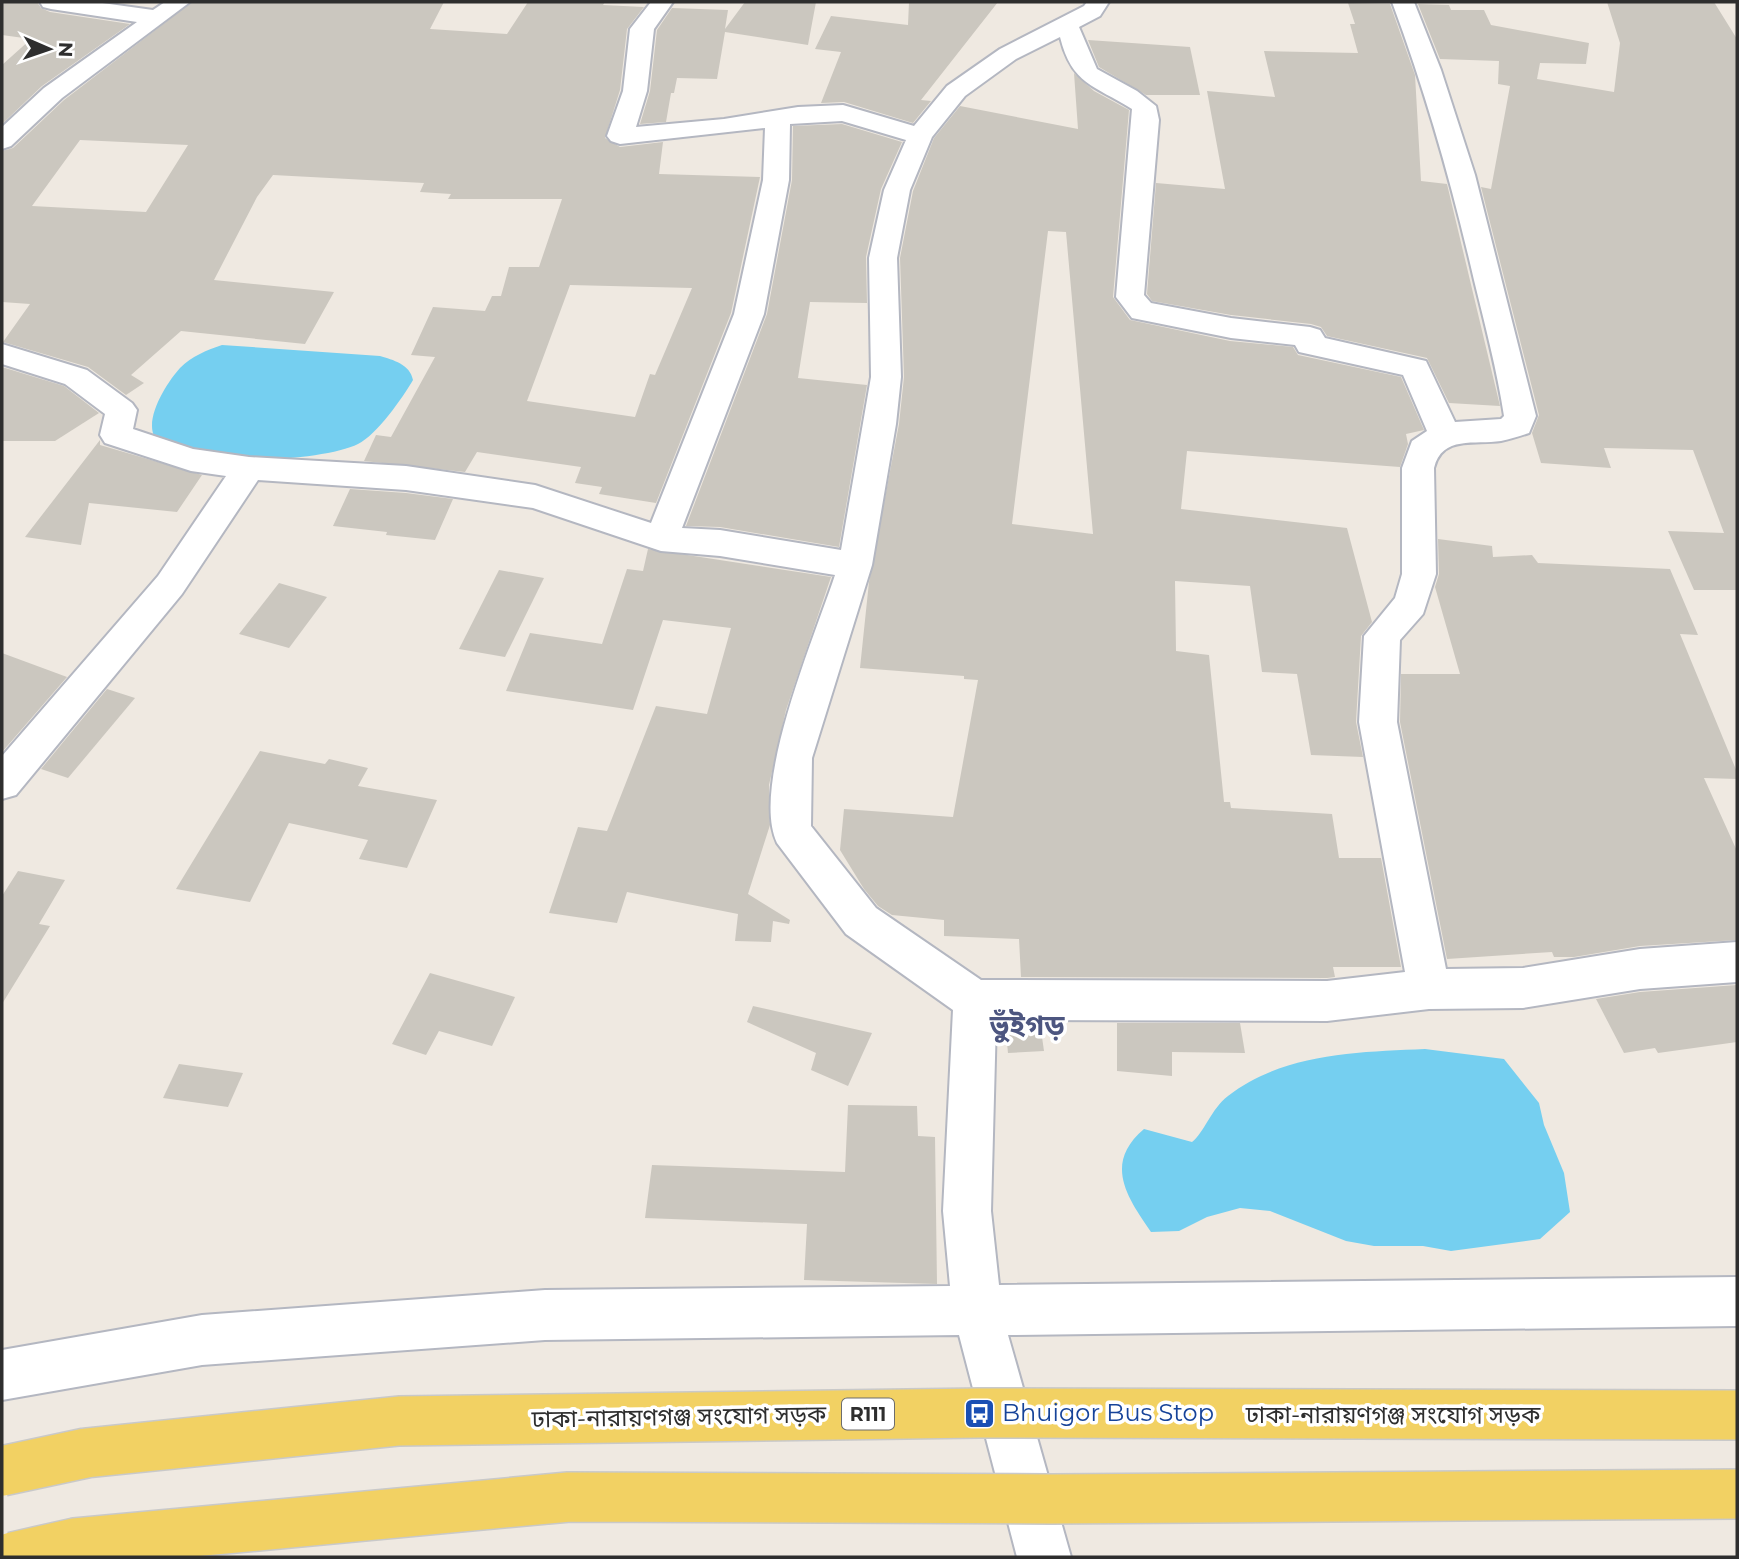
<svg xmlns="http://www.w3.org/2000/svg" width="1739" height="1559" font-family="Montserrat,'Noto Sans Bengali',sans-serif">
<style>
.water{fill:#75cff0}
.building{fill:#cbc7bf;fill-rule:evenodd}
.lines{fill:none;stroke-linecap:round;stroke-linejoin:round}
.minor-casing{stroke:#b4b7c1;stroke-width:4}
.minor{fill:#fff;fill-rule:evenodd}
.major-bridge-casing{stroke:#c9c9c9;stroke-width:52;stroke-linecap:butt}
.major-bridge{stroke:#f2d163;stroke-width:49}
.labels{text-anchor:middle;stroke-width:7;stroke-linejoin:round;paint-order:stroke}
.shield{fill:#fff;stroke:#6d6d6d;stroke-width:2}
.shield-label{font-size:19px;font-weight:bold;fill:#2e2e2e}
.near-transit-label{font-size:24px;fill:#164399;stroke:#fff;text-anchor:start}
.near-street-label{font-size:24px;fill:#2e2e2e;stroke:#fff}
.district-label{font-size:28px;font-weight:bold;fill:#4d5680;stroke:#fff}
</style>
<rect width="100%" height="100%" fill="#efe9e1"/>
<g class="water">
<path d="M222,345L380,356C393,360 410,364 413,380C403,397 377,435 358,444C322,462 192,468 160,443C138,427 167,382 180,368C192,356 207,350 222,345Z"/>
<path d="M1425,1049L1504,1059L1539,1103L1544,1125L1564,1173L1570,1212L1540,1239L1451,1251L1423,1246H1374L1346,1241L1270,1211L1240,1208L1207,1217L1179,1231L1151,1232C1126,1196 1104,1163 1144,1129L1192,1142C1204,1133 1211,1109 1228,1096C1283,1053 1358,1052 1425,1049Z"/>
</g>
<g class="building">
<polygon points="2,2 37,2 41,8 50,12 130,24 42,86 2,124 2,65 31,39 2,35"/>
<path d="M192,2H444L430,29L507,34L528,2H605L603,5L644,7L627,29L620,90L605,138L620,147L663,142L659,174L760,177L731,313L656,503L599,494L602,487L575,483L581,467L477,452L465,472L364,461L376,435L391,437L435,357L411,355L433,307L485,311L492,296H501L509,267H539L562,199H448L451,194L420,192L424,183L273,175L257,197L214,280L334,292L305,344L181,331L131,375L144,383L126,395L88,367L3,342L30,304L2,302V151L13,148L64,100ZM80,140L188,145L146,212L32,206ZM570,285L692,288L655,375L650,374L635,417L527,401Z"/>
<polygon points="745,2 816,2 808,45 725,32 717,79 677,78 674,93 671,93 666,122 640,124 650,91 657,30 672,8 728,10 725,29"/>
<polygon points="909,2 998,2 921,100 931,101 913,123 844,102 821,103 841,52 815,49 831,16 908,25"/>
<polygon points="1607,2 1714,2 1737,39 1737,590 1694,590 1668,531 1724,533 1693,450 1604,448 1611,468 1541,463 1532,433 1539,415 1481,187 1491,189 1510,86 1498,84 1499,61 1440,59 1418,4 1449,5 1451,10 1484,10 1491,25 1589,43 1586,64 1540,63 1537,79 1614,92 1620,43"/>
<polygon points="1348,3 1390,4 1415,75 1421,181 1447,184 1500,406 1449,403 1427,358 1327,336 1321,327 1311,324 1231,315 1152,301 1147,294 1156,183 1225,189 1207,91 1275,97 1264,51 1358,53 1350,24 1355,24"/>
<polygon points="1088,40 1190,47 1200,95 1146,95 1099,67"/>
<path d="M1074,73L1094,91L1129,110L1113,297L1130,320L1230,341L1293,347L1298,355L1401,377L1424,430L1406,434L1408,444L1400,467L1187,451L1181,509L1347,528L1372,622L1361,636L1356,722L1363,757L1311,755L1297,674L1262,672L1250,586L1175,581L1176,651L1209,655L1224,802H1230L1231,808L1332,814L1339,858H1381L1401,967H1333L1335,977L1327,978L1021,977L1019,939L944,936V920L892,915L878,906L864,889L840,850L844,809L953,817L978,680L964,679V676L860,668L869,582L899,424L904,377L900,258L913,191L934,138L960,106L1078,129ZM1048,231L1066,232L1093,534L1012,524Z"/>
<polygon points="842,124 902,142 881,189 866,257 867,303 810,302 798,378 867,385 839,547 720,527 686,526 767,314 792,180 793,126"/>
<polygon points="2,367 64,386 99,413 55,441 2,441"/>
<polygon points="100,440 100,445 202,475 177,512 89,503 81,545 25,537"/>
<polygon points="350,489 406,493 453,499 435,540 386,535 387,532 333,526"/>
<polygon points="1438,539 1492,546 1493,557 1532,555 1538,563 1670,569 1698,635 1680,634 1737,772 1737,779 1704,778 1737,851 1737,940 1640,946 1574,957 1554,957 1552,952 1447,959 1400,722 1401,674 1460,674 1435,587 1439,574"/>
<polygon points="648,549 831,577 786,710 769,785 770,825 748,894 790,920 789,924 773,921 771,942 735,941 738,914 627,892 617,923 549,913 578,827 607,831 656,706 707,714 731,628 663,620 633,710 506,691 530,633 602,644 627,569 643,571"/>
<polygon points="499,570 544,578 505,657 459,649"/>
<polygon points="279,583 327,597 289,648 239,634"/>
<polygon points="2,653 67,677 2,752"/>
<polygon points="107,689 135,698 68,778 41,769"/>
<polygon points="260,751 325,764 329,759 368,768 358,786 437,800 407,868 359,859 368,840 289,823 250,902 176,889"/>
<polygon points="18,871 65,880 39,924 50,926 2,1004 2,896"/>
<polygon points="430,973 515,997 492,1046 439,1031 426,1055 392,1044"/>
<polygon points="1737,985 1737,1042 1658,1053 1655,1048 1624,1053 1596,999 1640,992"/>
<polygon points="753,1006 872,1033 848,1086 811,1070 816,1053 747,1022"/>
<polygon points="1005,1023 1040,1023 1044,1051 1008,1053"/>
<polygon points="1117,1023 1240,1023 1245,1053 1172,1052 1172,1076 1117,1071"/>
<polygon points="179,1064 243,1073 228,1107 163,1098"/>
<polygon points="848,1105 917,1106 918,1136 935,1137 937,1284 804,1280 807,1224 645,1218 652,1165 845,1172"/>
</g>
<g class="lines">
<defs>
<g id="minor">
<polygon points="40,2 95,2 153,10 165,2 190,2 62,98 11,146 2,149 2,127 44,88 137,22 51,9 43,7"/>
<path d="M651,2H673L654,29L647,91L636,127L724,119L798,107L843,105L914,126L947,86L1000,49L1084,6L1087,2H1109L1100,16L1079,27L1097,69L1137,91L1156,106L1159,120L1144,295L1151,303L1231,318L1310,327L1320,330L1325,338L1426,361L1455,422L1501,419L1504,416C1497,370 1485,325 1474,280C1452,185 1426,93 1392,2H1414L1441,70L1475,175L1536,416L1529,433C1520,436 1511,439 1501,441C1475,445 1442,435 1434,468L1436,574L1423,614L1400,640L1397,722L1446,969L1523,968L1640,949L1737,942V982L1640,989L1523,1008L1429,1009L1327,1021L996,1020L991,1211L999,1285L1737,1277V1326L1008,1335L1071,1557H1017L959,1335L545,1340L202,1365L2,1400V1350L202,1315L545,1290L950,1286L943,1211L953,1010L846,934L777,843C750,786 815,636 835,575L720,556L661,551L533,508L406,490L258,480L182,594L16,795L2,799V756L158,576L226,476L191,471L105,443L100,435L105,414L65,384L2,364V344L87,370L132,403L137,410L133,429L193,449L249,457L406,466L535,485L651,523L734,314L763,180L765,128L620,144L611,141L607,136L623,91L630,29ZM1060,37C1072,85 1094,85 1132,109L1116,297L1132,318L1231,338L1295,345L1299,352L1403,375L1427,431L1412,441L1402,468V574L1395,598L1364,636L1359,722L1405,972L1327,981L981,980L876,908L811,826L812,758L872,565L896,424L901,377L897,258L910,190L932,137L965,96L1016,59ZM842,121L906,140L884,190L869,258L871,377L841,550L720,530L682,528L764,314L789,180L790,124Z"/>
</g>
</defs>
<use href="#minor" class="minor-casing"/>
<use href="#minor" class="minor"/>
<defs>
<g id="major-bridge">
<polyline points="2,1471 86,1453 399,1421 979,1413 1737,1415"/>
<polyline points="13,1557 75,1543 569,1497 1051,1499 1737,1494"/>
</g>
</defs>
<use href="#major-bridge" class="major-bridge-casing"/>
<use href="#major-bridge" class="major-bridge"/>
</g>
<defs>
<symbol id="bus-square" viewBox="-11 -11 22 22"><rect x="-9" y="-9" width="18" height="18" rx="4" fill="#1a4fb4" stroke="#fff"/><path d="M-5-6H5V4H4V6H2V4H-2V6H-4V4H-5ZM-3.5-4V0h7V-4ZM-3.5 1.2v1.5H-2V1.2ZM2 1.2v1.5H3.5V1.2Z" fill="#fff"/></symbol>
</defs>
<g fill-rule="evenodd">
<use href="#bus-square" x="962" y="1396" width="35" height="35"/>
</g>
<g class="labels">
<rect class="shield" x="842" y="1398.5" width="52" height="31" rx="5"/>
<g class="shield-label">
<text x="868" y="1421">R111</text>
</g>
<g class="near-transit-label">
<text x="1002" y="1421">Bhuigor Bus Stop</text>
</g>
<g class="near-street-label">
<text x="1393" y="1423">ঢাকা-নারায়ণগঞ্জ সংযোগ সড়ক</text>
<text transform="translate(679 1417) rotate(-1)" y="8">ঢাকা-নারায়ণগঞ্জ সংযোগ সড়ক</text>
</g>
<g class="district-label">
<text x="1027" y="1035">ভুঁইগড়</text>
</g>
</g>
<rect width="1739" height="1559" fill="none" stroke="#2e2e2e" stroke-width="7"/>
<g transform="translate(49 49) rotate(92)" stroke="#ffffff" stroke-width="5" paint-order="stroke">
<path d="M0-5L12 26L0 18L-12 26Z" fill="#2e2e2e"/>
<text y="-10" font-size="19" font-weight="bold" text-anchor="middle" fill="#2e2e2e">N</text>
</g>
</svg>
